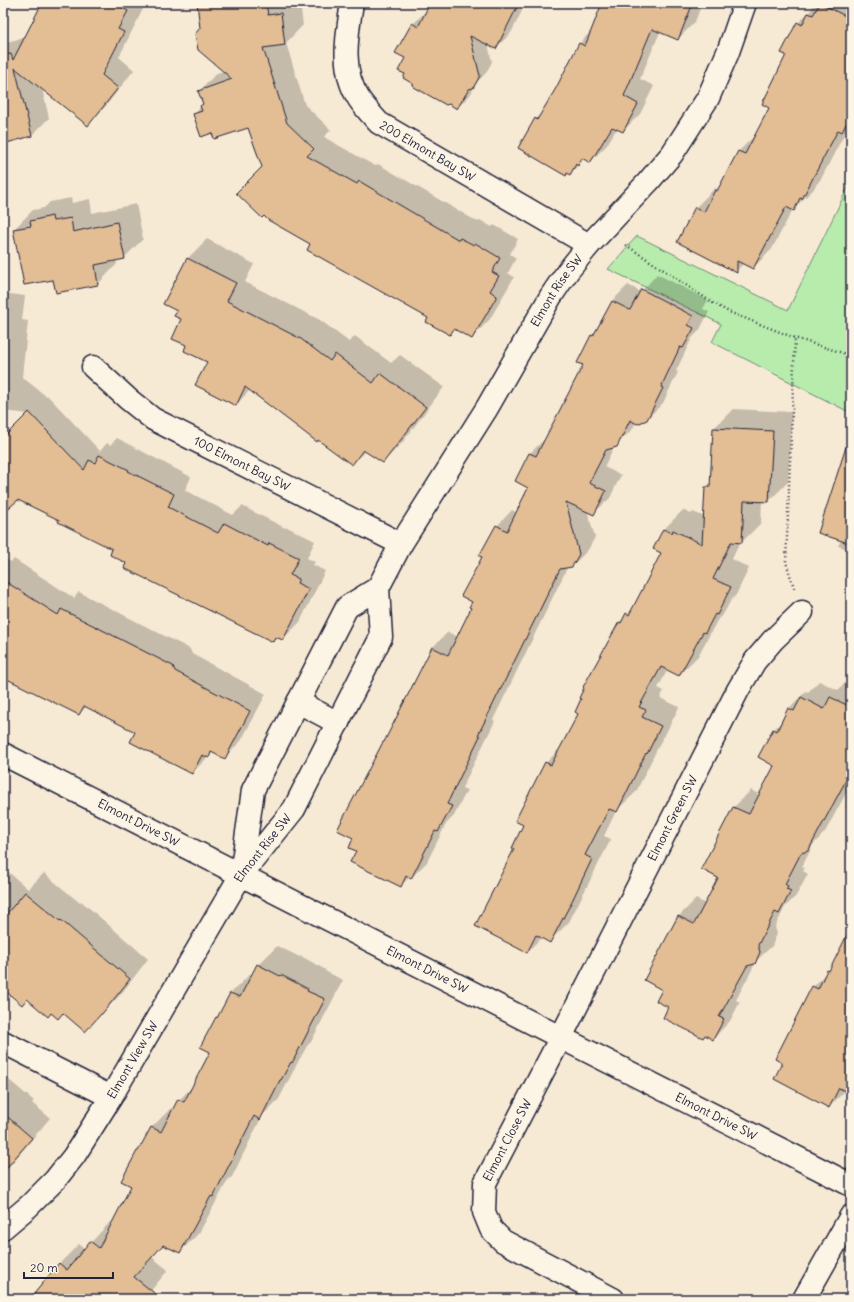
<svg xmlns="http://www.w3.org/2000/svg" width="854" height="1302" font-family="Delius,sans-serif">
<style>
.green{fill:#b8ecad;stroke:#6d8774}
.shadow{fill:#0003}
.building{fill:#e3bd94;stroke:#22223b}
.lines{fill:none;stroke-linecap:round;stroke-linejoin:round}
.street-casing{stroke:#22223b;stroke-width:25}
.path{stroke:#22223b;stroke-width:2.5;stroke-dasharray:1 3;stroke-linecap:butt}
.street{stroke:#fcf5e5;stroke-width:22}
.labels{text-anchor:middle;stroke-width:3;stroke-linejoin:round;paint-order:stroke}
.street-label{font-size:12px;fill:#22223b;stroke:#fcf5e5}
</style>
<rect width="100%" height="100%" fill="#f7ead5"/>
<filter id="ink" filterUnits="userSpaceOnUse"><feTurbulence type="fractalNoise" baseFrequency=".025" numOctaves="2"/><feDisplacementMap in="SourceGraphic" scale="8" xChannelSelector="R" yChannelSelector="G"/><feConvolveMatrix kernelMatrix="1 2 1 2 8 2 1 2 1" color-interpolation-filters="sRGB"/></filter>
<g filter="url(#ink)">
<polygon class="green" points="851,181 851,413 712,342 721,324 608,269 637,236 788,310"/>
<g class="shadow">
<polygon points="43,3 139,3 137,7 145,5 119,57 134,70 105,107 88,124 42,88 49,118 32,135 6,142 3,139 3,43 63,27"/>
<polygon points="198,3 300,3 303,25 286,43 305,105 331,130 324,137 375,166 378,164 478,222 480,220 492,227 494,225 518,239 510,254 516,258 508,273 514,277 490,319 472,338 455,328 450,334 429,318 311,244 263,167 249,127 194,115 203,104 199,91 217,73 224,71 201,28"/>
<polygon points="431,3 507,3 521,10 522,9 511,3 526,3 511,33 496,48 488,44 492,62 486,73 478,81 470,95 457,108 406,74 406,58 413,24 426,11 427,11"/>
<polygon points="603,3 702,3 695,22 678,39 660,32 640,79 654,86 640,114 623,131 617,128 607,145 590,162 585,158 570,174 568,173 566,175 519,147 536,119 544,110 557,89 580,43 591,31"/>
<polygon points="814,3 851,3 851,121 821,179 816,185 813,190 793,209 772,249 753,268 744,263 736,271 696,207 715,188 717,189 723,183 739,151 757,133 770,107 798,23 811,10"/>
<polygon points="71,198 72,203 90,199 92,213 136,204 143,239 124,258 116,260 117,264 98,284 54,279 14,229 33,210 44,208 50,202"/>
<polygon points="207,239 254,264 245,282 320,320 349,342 355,336 391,363 400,355 444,387 402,443 383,462 366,450 352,464 250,390 236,405 208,362 188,345 183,319 179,310 165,303 188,258"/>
<polygon points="657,274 708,300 703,309 709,312 699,331 692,338 676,371 678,372 663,403 647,419 636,422 632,430 614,447 604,467 621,475 610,498 594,513 587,510 595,537 588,550 572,566 568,566 493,720 495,721 462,788 467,790 454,816 446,824 427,862 411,878 410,877 401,885 357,851 384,742 387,739 432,648 448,632 458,637 472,608 483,556 497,526 512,510 517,513 529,487 516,481 530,453 546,438 584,365 579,362 592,335 598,330 612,301 628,285 641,292"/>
<polygon points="3,293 25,296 22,320 28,321 22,377 46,396 47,395 100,451 107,443 110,445 117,438 191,477 185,490 233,515 242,506 285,528 287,527 315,541 307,558 315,562 313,565 325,571 300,622 283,639 277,636 273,641 127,563 114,549 60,520 17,498 3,506 3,451 29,414 3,411"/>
<polygon points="733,409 792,412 788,482 769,501 762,501 761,523 742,542 740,542 732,559 749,568 736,595 731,600 724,613 718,619 698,656 679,675 668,669 658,688 664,691 660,698 679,707 666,733 663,737 636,792 616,811 604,836 611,839 569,922 550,941 542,937 527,952 515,848 546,763 561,747 579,713 619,623 636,605 662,553 655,549 664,529 683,510 691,514 693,512 705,517 706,487 711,482 714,428"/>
<polygon points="851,464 851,550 838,546 841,540"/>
<polygon points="3,557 11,562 14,559 74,598 79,592 190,649 192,654 266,694 241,741 224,758 213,752 192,773 136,731 86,707 79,714 3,653"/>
<polygon points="848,680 851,681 851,784 825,832 813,845 802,867 805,868 803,871 808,874 796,896 785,907 775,927 777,934 772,946 757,960 736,1000 740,1002 730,1021 713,1039 669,1007 664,989 646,980 679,916 696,899 706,904 720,877 703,869 734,807 751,790 760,795 776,765 774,729 783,720 789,708 806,691 808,692 819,681 838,690"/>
<polygon points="6,870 28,889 44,873 80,903 81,901 148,959 121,994 85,1031 63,1013 58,1018 52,1012 27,998 3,988 3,872"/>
<polygon points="851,929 851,1092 846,1090 829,1107 784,1062 813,987 833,965"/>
<polygon points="277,946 300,957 301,956 326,970 325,971 343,980 311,1042 307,1046 298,1062 279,1099 262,1116 232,1177 228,1180 199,1233 180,1252 164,1244 152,1257 168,1270 144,1299 29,1299 60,1263 79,1244 85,1249 110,1222 112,1224 132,1186 122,1181 152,1127 171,1108 174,1110 179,1100 194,1085 211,1052 216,1017 220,1014 231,993 250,974 252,975 258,965"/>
<polygon points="3,1075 34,1101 32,1103 50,1118 13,1162 3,1173"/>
</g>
<g class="building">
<polygon points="42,3 113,3 128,11 118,29 124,32 102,75 118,88 88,126 15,68 32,136 3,144 3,55 11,54 13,60"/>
<polygon points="197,3 266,3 268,15 281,13 285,45 263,48 287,123 314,149 307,156 357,184 359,181 459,240 460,238 474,245 475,243 500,258 492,272 499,276 490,291 497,296 472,339 454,329 450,335 426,322 428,318 307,250 310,244 268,220 264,216 262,218 236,193 262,167 248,128 214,139 212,133 201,137 193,114 202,111 200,106 203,104 198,91 232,79 198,50 195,34 200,28"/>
<polygon points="430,3 519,3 496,49 470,36 480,76 473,88 469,89 457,109 449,104 446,105 414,87 413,84 403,78 405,74 398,71 405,58 395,53 412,23 418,27"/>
<polygon points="602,3 693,3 678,40 652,29 624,96 638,104 623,132 612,127 590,163 582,158 578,166 576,164 570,175 567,173 566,176 518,148 535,118 537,120 556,88 579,43 585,46"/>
<polygon points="820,3 851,19 851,114 842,132 838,130 802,199 800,198 794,211 786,207 753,269 737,261 737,273 677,242 695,207 704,212 715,190 717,191 738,151 745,154 769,108 762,104 786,55 781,53 797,22 802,25 808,13 813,15"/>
<polygon points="52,216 53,221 71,218 73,232 117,222 125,259 95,265 98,285 56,293 53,280 24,285 13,229 31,226 30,221"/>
<polygon points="187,258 236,283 227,301 301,339 330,361 335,354 373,383 380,373 426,407 383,463 363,450 352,465 318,440 317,442 245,387 236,406 195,385 207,362 184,351 186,345 172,339 181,319 174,316 177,311 163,304"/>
<polygon points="641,289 693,316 688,325 694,328 683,348 680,347 661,387 663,388 647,420 637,424 630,420 617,447 606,450 589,483 606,491 594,515 566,502 579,554 572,567 560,569 478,735 480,736 447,804 452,806 438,832 435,831 411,879 406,876 401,887 350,862 356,851 349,848 353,838 337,830 383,742 384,742 432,647 448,655 471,608 469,607 472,602 461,596 482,557 479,556 496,525 507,531 528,488 515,481 529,453 536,456 583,365 577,363 591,335 593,336 612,301 630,310"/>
<polygon points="29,412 84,470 89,460 95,463 99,455 129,470 128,471 174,494 168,507 218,533 224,523 268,546 269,543 299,558 290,575 299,579 297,583 309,589 283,640 275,637 273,642 124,568 126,563 110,555 112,549 58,522 59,520 18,500 3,513 3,438"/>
<polygon points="713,428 773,431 769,502 744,501 742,543 731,542 713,579 731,587 717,615 715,614 705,633 703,632 679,676 661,667 639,707 646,710 642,717 661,726 647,754 646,753 617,812 609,809 585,855 592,859 571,903 550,943 536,935 527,953 475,926 514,849 512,848 523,825 515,821 545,762 551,765 578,714 575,712 581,699 579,698 584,688 583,687 619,622 621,623 626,613 629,615 661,553 653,549 663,529 672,533 673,530 702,544 705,487 710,487"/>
<polygon points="846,447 851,448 851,544 818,533"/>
<polygon points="3,580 58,615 61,609 173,666 175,671 250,711 225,759 211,752 209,758 202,755 192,774 130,742 135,732 84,706 79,715 3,677"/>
<polygon points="801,697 824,709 830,697 851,707 851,771 808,851 801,853 785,884 788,886 786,889 791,891 779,914 775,912 758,945 760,952 755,964 747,966 719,1017 724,1019 713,1040 705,1035 703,1038 663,1018 668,1007 656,1001 662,990 644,980 678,916 694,924 718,878 701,869 733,807 749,814 774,766 758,757 773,729 777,731 788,708 794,711"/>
<polygon points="25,892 60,921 61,920 130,979 102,1014 101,1014 85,1032 63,1013 58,1019 51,1013 48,1017 27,999 22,1005 3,989 3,918"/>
<polygon points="851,927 851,1094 839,1088 829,1108 774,1079 782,1063 775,1059 812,986 818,989 827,970 829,971"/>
<polygon points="257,964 280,976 281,975 308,989 307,991 325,999 292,1063 291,1062 281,1080 280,1080 260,1120 254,1116 213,1197 211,1196 180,1253 163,1245 134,1277 162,1299 30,1299 59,1263 67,1270 90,1241 99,1248 131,1186 121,1181 137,1151 138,1151 151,1127 161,1132 178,1099 184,1102 210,1052 200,1047 216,1017 217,1018 230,993 240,997"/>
<polygon points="3,1113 32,1138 3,1172"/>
</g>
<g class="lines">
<defs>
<g id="street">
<path id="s1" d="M352,3C347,35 340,71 359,99C365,108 372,115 379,123L589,245"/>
<path id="s2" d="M93,367L128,399L153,419L401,544"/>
<polyline points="298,702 338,723"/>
<path id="s3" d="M3,754L851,1185"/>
<path id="s4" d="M241,875L253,790L347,607L378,588L401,544L487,408L551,296L568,271L589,245L648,182L672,154L708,98L728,52L745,3"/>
<polyline points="3,1042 111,1097"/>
<path id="s5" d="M3,1228L29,1206L55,1180L74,1156L111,1097L241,875L294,809L381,637L378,588"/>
<path id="s6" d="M613,1299L503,1241L491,1229L484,1212L485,1183L561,1037L738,690L755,661L773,640L802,612"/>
<polyline points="804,1299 851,1216"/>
</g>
</defs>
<use href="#street" class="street-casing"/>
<g class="path">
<polyline points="626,245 713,303 729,312 795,338 846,354 851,358"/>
<polyline points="794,588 786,562 795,338"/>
</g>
<use href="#street" class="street"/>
</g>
</g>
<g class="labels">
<g class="street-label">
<text dy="4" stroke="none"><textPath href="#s1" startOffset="186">200 Elmont Bay SW</textPath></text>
<text dy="4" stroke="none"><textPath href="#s4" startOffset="675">Elmont Rise SW</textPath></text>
<text dy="4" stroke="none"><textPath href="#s2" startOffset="179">100 Elmont Bay SW</textPath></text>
<text dy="4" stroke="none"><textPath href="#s6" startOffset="599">Elmont Green SW</textPath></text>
<text dy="4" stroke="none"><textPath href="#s3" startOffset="152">Elmont Drive SW</textPath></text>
<text dy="4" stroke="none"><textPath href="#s5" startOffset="463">Elmont Rise SW</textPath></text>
<text dy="4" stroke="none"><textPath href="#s3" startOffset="476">Elmont Drive SW</textPath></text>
<text dy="4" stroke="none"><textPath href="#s5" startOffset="214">Elmont View SW</textPath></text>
<text dy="4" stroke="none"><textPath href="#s3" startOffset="800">Elmont Drive SW</textPath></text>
<text dy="4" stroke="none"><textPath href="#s6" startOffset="237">Elmont Close SW</textPath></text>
</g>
</g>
<rect width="854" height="1302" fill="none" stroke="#fcf5e5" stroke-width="16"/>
<rect x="8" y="8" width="838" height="1286" fill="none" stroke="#22223b" stroke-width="1.5" filter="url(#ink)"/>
<path d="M24 1272v6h89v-6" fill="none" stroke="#22223b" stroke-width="2"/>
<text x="30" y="1272" font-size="12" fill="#22223b" stroke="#fcf5e5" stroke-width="3" paint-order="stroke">20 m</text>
</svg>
